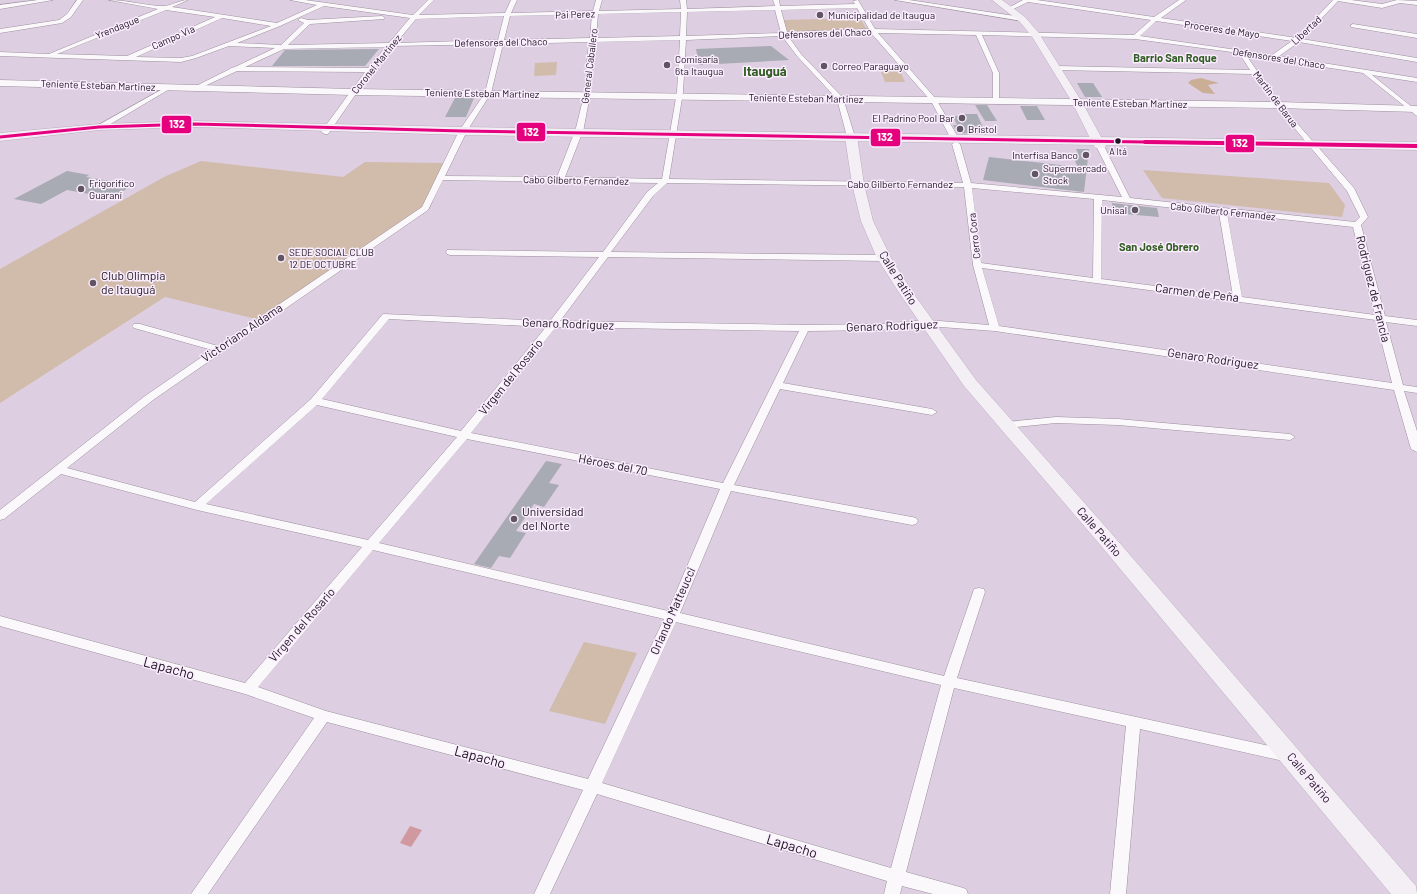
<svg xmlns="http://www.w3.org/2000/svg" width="1417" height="894" font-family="Barlow,sans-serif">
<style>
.green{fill:#d1bbab}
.forest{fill:#caaf96}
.water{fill:#d0989f}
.building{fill:#a8abb3}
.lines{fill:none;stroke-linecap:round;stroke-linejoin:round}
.minor-casing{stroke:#9c909e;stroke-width:1}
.tertiary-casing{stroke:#9c909e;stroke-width:1}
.primary-casing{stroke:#baaebe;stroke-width:1}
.trunk-casing{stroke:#baaebe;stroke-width:1}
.minor{fill:#faf8fa;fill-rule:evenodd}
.tertiary{fill:#faf8fa;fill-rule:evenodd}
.primary{fill:#f4eff5;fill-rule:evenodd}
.trunk{fill:#f2ecf4;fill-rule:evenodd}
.bus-1-far1-casing{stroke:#faedfe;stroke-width:4.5}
.bus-1-casing{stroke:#faedfe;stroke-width:6}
.bus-1-far1{stroke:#e5007d;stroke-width:3}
.bus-1{stroke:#e5007d;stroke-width:4}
.poi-dot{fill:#615564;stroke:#faedfe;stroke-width:1.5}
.bus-dot{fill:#1e1420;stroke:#faedfe;stroke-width:1.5}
.labels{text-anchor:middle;stroke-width:3;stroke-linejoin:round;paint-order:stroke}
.far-bus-label{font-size:9px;fill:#1e1420;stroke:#faedfe}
.far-street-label{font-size:10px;fill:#1e1420;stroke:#faedfe}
.far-poi-label{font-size:10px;fill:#1e1420;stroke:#faedfe;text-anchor:start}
.far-neighbourhood-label{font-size:11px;font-weight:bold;fill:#315c22;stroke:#faedfe}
.poi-label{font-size:12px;fill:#1e1420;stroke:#faedfe;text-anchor:start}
.street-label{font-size:12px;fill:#1e1420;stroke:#faedfe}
.far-district-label{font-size:13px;font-weight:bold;fill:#315c22;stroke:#faedfe}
.near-street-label{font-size:14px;fill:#1e1420;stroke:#faedfe}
.line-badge{stroke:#faedfe;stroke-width:1.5}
.badge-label{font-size:11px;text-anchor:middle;font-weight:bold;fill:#fff}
</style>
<rect width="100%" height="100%" fill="#ddcee1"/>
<g class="green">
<polygon points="860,18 867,30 788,32 783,20"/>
<polygon points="557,62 556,75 534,76 535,63"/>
<polygon points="879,67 898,67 905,82 885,82"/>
<polygon points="201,161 343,177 365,162 445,163 422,209 260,320 165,297 0,403 0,269 164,177"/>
<polygon points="1143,170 1329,183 1345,205 1342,217 1162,198"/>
<polygon points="584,642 637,653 605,724 549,711"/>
</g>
<polygon class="forest" points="1201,78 1219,83 1208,85 1215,94 1203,93 1188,83 1191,80"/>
<polygon class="water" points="410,826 422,830 411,847 400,843"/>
<g class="building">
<polygon points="771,46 789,60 699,65 696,49"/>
<polygon points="379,49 365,66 272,66 285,50"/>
<polygon points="1077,83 1093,83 1102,97 1085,97"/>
<polygon points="455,98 474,98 466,117 445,117"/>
<polygon points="975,105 987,105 997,121 985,121"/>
<polygon points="1020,106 1037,106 1045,120 1027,120"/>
<polygon points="963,114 977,114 986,134 957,133 953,125 957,125 953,116 964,116"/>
<polygon points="1076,149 1089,149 1084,192 983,180 989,157 1078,167 1071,153 1078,153"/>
<polygon points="67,171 89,175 86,177 111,181 107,183 130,187 111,198 67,190 41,204 14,199"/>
<polygon points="1112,203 1157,208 1159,217 1113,213"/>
<polygon points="546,461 562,464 549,483 559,485 544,507 534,504 516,531 526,533 510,558 499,556 491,568 474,564"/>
</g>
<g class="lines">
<defs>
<g id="minor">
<polygon points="38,0 53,0 0,9 0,5"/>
<polygon points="77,0 83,0 71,17 62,23 0,33 0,29 59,20 67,14"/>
<path d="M109,0C128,0 146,6 163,6C172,6 179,0 188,0L172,7L277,23L317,5L290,0H305L413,15L428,0H434L419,15L505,13L511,0H517L511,13L593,11L596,0H602L599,11L681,9L680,0H686L687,9L775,6L773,0H779L780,6L855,4L853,1L858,0L875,29L1134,35L1151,20L1028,2L1011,10L1006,9L1023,0H1037L1154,17L1179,0H1186L1161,18L1297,38L1333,0H1351L1382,4L1397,0L1417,1V5L1400,3L1382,8L1338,1L1302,39L1417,58V62L1299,42L1279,56L1417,78V82L1372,75L1417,111V116L1363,73L1246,55L1280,104L1354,188L1368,217L1361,225L1385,316L1417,320V326L1386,322L1403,385L1417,387V393L1404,391L1417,431V452L1411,449L1394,390L995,331L927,326L880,330L808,331L783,383L932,409L937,412L932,415L780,389L734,485L912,517L916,518L918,521L916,524L912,525L731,491L680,613L944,676L973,592L974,589L979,588L984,589L985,592L957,678L1288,750L1293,752L1295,756L1293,760L1288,762L1140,729L1126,894H1110L1126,726L954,688L906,872L960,887L966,889L968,894H933L902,886L900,894H884L887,881L597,794L550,894H534L583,790L327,722L208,894H191L314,718L245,694L0,626V616L245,683L362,547L197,510L61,474L4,519L0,520V510L145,396L212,350L134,328L132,326L134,324H140L218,346L422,207L459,131L485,93L497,44L393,46L372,71L328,134H325L321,132L365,72L237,71L196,90L194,89V87L230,69L231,68L235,67L275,48L229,46L196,58L181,62L0,56V52L49,54L158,9ZM324,6L410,18L389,43L288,45L310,24L384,19L385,18L382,16L308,20L301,18L298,20L304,23L281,45L237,43L280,26ZM857,8L869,29L787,32L781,10ZM166,10L215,17L127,56L57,54ZM775,10L781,33L686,36L687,12ZM681,12L680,36L596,38L598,14ZM592,14L590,38L504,40L510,16ZM504,16L498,40L396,43L416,19ZM222,18L271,26L192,56L181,58L136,57ZM1156,21L1292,41L1272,55L1140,36ZM871,33L931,101L951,139L955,141L959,139L936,99L878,33L976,35L993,73V100L996,102L999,100V73L982,35L1135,39L1239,53L1250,70L1056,66L1053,68L1056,70L1253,74L1276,106L1347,191L1360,217L1355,222L1130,198L1104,146L1100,144L1096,146L1122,197L971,183L960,144L956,142L952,144L963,183L669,179L683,92L686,40L782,36L797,56L837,99L847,137L851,139L855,137L843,98L801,54L788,36ZM680,40L677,92L662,179L565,177L581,136L577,134L573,136L557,177L445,176L467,131L491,93L503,44L589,42L584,95L575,132L579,134L583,132L590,95L595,42ZM386,47L368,68L245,67L284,49ZM443,180L658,183L647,192L603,252L447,250L446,252L447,254L450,255L599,257L550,321L383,314L311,399L195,502L67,468L153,400L428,210ZM667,183L964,187L973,265L989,325L927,320L880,324L805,325L560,321L608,257L884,261L888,258L884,255L611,252L653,196ZM972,188L1094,199L1093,278L981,263ZM1102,200L1219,213L1233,296L1101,279ZM1227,213L1353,227L1375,315L1242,297ZM982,268L1376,320L1392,383L999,326ZM389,319L546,327L461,431L322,399ZM556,327L799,331L723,483L471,433ZM317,405L457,437L368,540L206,504ZM467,439L720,489L668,611L379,543ZM373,550L664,619L588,779L326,711L258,687ZM676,622L941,685L891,868L602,783Z"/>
<polygon points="895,0 909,0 1022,17 1025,19 1022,21"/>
<polygon points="1353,24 1417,34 1417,38 1351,27 1351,25"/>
<polygon points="168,86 173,87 102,129 99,129 95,127"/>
<polygon points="1056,417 1118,419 1290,434 1295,437 1290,440 1118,425 1056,423 1007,428 1002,425 1007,422"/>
</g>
<polygon id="tertiary" points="0,80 353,89 1278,102 1417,106 1417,112 1278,108 353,95 0,86"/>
<g id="primary">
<polygon points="992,0 1002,0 1025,17 1038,32 1082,102 1106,146 1104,148 1096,148 1094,146 1072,102 1031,35 1019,21"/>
<polygon points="851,134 857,137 864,184 873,221 891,258 913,293 976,380 1111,533 1416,886 1417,894 1391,894 1097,541 964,386 900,294 877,258 861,221 852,184 845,137"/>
</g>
<polygon id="trunk" points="194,121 463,127 1417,142 1417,150 463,135 194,127 99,130 0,141 0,133 99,124"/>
</defs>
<use href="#minor" class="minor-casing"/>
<use href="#tertiary" class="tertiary-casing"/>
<use href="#primary" class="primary-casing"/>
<use href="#trunk" class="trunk-casing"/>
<use href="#minor" class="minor"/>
<use href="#tertiary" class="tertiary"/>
<use href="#primary" class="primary"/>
<use href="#trunk" class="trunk"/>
<defs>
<polyline id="bus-1-far1" points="0,137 99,127 194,124 463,131 1209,143"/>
<polyline id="bus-1" points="1145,142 1417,146"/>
</defs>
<use href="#bus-1-far1" class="bus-1-far1-casing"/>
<use href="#bus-1" class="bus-1-casing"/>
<use href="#bus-1-far1" class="bus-1-far1"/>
<use href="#bus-1" class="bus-1"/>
</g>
<g class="poi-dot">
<circle cx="820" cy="15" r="4"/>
<circle cx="667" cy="65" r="4"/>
<circle cx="824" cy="66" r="4"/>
<circle cx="962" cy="118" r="4"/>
<circle cx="960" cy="129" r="4"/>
<circle cx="1086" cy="155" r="4"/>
<circle cx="1035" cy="174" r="4"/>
<circle cx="81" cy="189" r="4"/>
<circle cx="1135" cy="210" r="4"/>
<circle cx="281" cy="258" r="4"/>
<circle cx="93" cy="283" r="4"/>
<circle cx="514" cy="519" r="4"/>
</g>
<circle class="bus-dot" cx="1118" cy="141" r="3.5"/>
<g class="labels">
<g class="far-bus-label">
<text x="1118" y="155">A Itá</text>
</g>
<g class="far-street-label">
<text transform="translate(575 14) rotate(-2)" y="4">Pai Perez</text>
<text transform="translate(117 27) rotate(-22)" y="4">Yrendague</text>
<text transform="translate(1222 29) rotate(8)" y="4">Proceres de Mayo</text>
<text transform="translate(1306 30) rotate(-43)" y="4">Libertad</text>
<text transform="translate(825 33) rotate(-2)" y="4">Defensores del Chaco</text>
<text transform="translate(173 37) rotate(-24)" y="4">Campo Via</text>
<text transform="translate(501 42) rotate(-1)" y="4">Defensores del Chaco</text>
<text transform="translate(1279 58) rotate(9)" y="4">Defensores del Chaco</text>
<text transform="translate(376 64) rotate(-51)" y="4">Coronel Martinez</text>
<text transform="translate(589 66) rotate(-83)" y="4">General Caballero</text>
<text transform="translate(98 85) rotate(2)" y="4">Teniente Esteban Martinez</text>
<text transform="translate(482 93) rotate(1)" y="4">Teniente Esteban Martinez</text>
<text transform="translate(806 98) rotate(1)" y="4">Teniente Esteban Martinez</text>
<text transform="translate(1276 99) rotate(53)" y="4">Martín de Barua</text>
<text transform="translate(1130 103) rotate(1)" y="4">Teniente Esteban Martinez</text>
<text transform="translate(576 180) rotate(1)" y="4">Cabo Gilberto Fernandez</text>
<text x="900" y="188">Cabo Gilberto Fernandez</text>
<text transform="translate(1223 211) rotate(6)" y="4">Cabo Gilberto Fernandez</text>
<text transform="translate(974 236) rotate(-96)" y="4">Cerro Cora</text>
</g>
<g class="far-poi-label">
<text x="828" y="19">Municipalidad de Itaugua</text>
<text x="675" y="63">Comisaría<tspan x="675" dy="12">6ta Itaugua</tspan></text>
<text x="832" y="70">Correo Paraguayo</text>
<text x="954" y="122" text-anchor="end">El Padrino Pool Bar</text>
<text x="968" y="133">Bristol</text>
<text x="1078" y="159" text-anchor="end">Interfisa Banco</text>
<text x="1043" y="172">Supermercado<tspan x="1043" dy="12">Stock</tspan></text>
<text x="89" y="187">Frigorifico<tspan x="89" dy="12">Guaraní</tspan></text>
<text x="1127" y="214" text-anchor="end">Unisal</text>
<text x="289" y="256">SEDE SOCIAL CLUB<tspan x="289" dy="12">12 DE OCTUBRE</tspan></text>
</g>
<g class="far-neighbourhood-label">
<text x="1175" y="62">Barrio San Roque</text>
<text x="1159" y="251">San José Obrero</text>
</g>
<g class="poi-label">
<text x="101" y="280">Club Olimpia<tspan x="101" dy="14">de Itauguá</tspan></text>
<text x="522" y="516">Universidad<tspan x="522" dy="14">del Norte</tspan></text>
</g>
<g class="street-label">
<text transform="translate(898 278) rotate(58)" y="4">Calle Patiño</text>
<text transform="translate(1373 289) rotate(76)" y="4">Rodriguez de Francia</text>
<text transform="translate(1197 293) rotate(7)" y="4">Carmen de Peña</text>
<text transform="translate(568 324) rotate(2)" y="4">Genaro Rodriguez</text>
<text transform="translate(892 326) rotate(-2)" y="4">Genaro Rodriguez</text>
<text transform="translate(242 333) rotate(-34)" y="4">Victoriano Aldama</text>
<text transform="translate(1213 359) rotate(8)" y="4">Genaro Rodriguez</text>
<text transform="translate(511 377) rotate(-51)" y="4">Virgen del Rosario</text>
<text transform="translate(613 465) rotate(11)" y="4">Héroes del 70</text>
<text transform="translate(1099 532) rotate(49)" y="4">Calle Patiño</text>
<text transform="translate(673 611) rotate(-66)" y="4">Orlando Matteucci</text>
<text transform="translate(302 625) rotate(-49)" y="4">Virgen del Rosario</text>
<text transform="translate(1309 778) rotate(50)" y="4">Calle Patiño</text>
</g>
<g class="far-district-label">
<text x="765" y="76">Itauguá</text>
</g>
<g class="near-street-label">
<text transform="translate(169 668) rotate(15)" y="5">Lapacho</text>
<text transform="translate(480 757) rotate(15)" y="5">Lapacho</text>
<text transform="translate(792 846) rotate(17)" y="5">Lapacho</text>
</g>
</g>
<g class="line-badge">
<rect x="161" y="115" width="31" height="19" rx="4" fill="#e5007d"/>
<rect x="516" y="122" width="30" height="20" rx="4" fill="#e5007d"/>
<rect x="870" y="128" width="31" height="19" rx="4" fill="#e5007d"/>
<rect x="1225" y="134" width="30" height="19" rx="4" fill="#e5007d"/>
</g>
<g class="badge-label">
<text x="177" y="128">132</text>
<text x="531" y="136">132</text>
<text x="885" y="141">132</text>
<text x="1240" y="147">132</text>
</g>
</svg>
